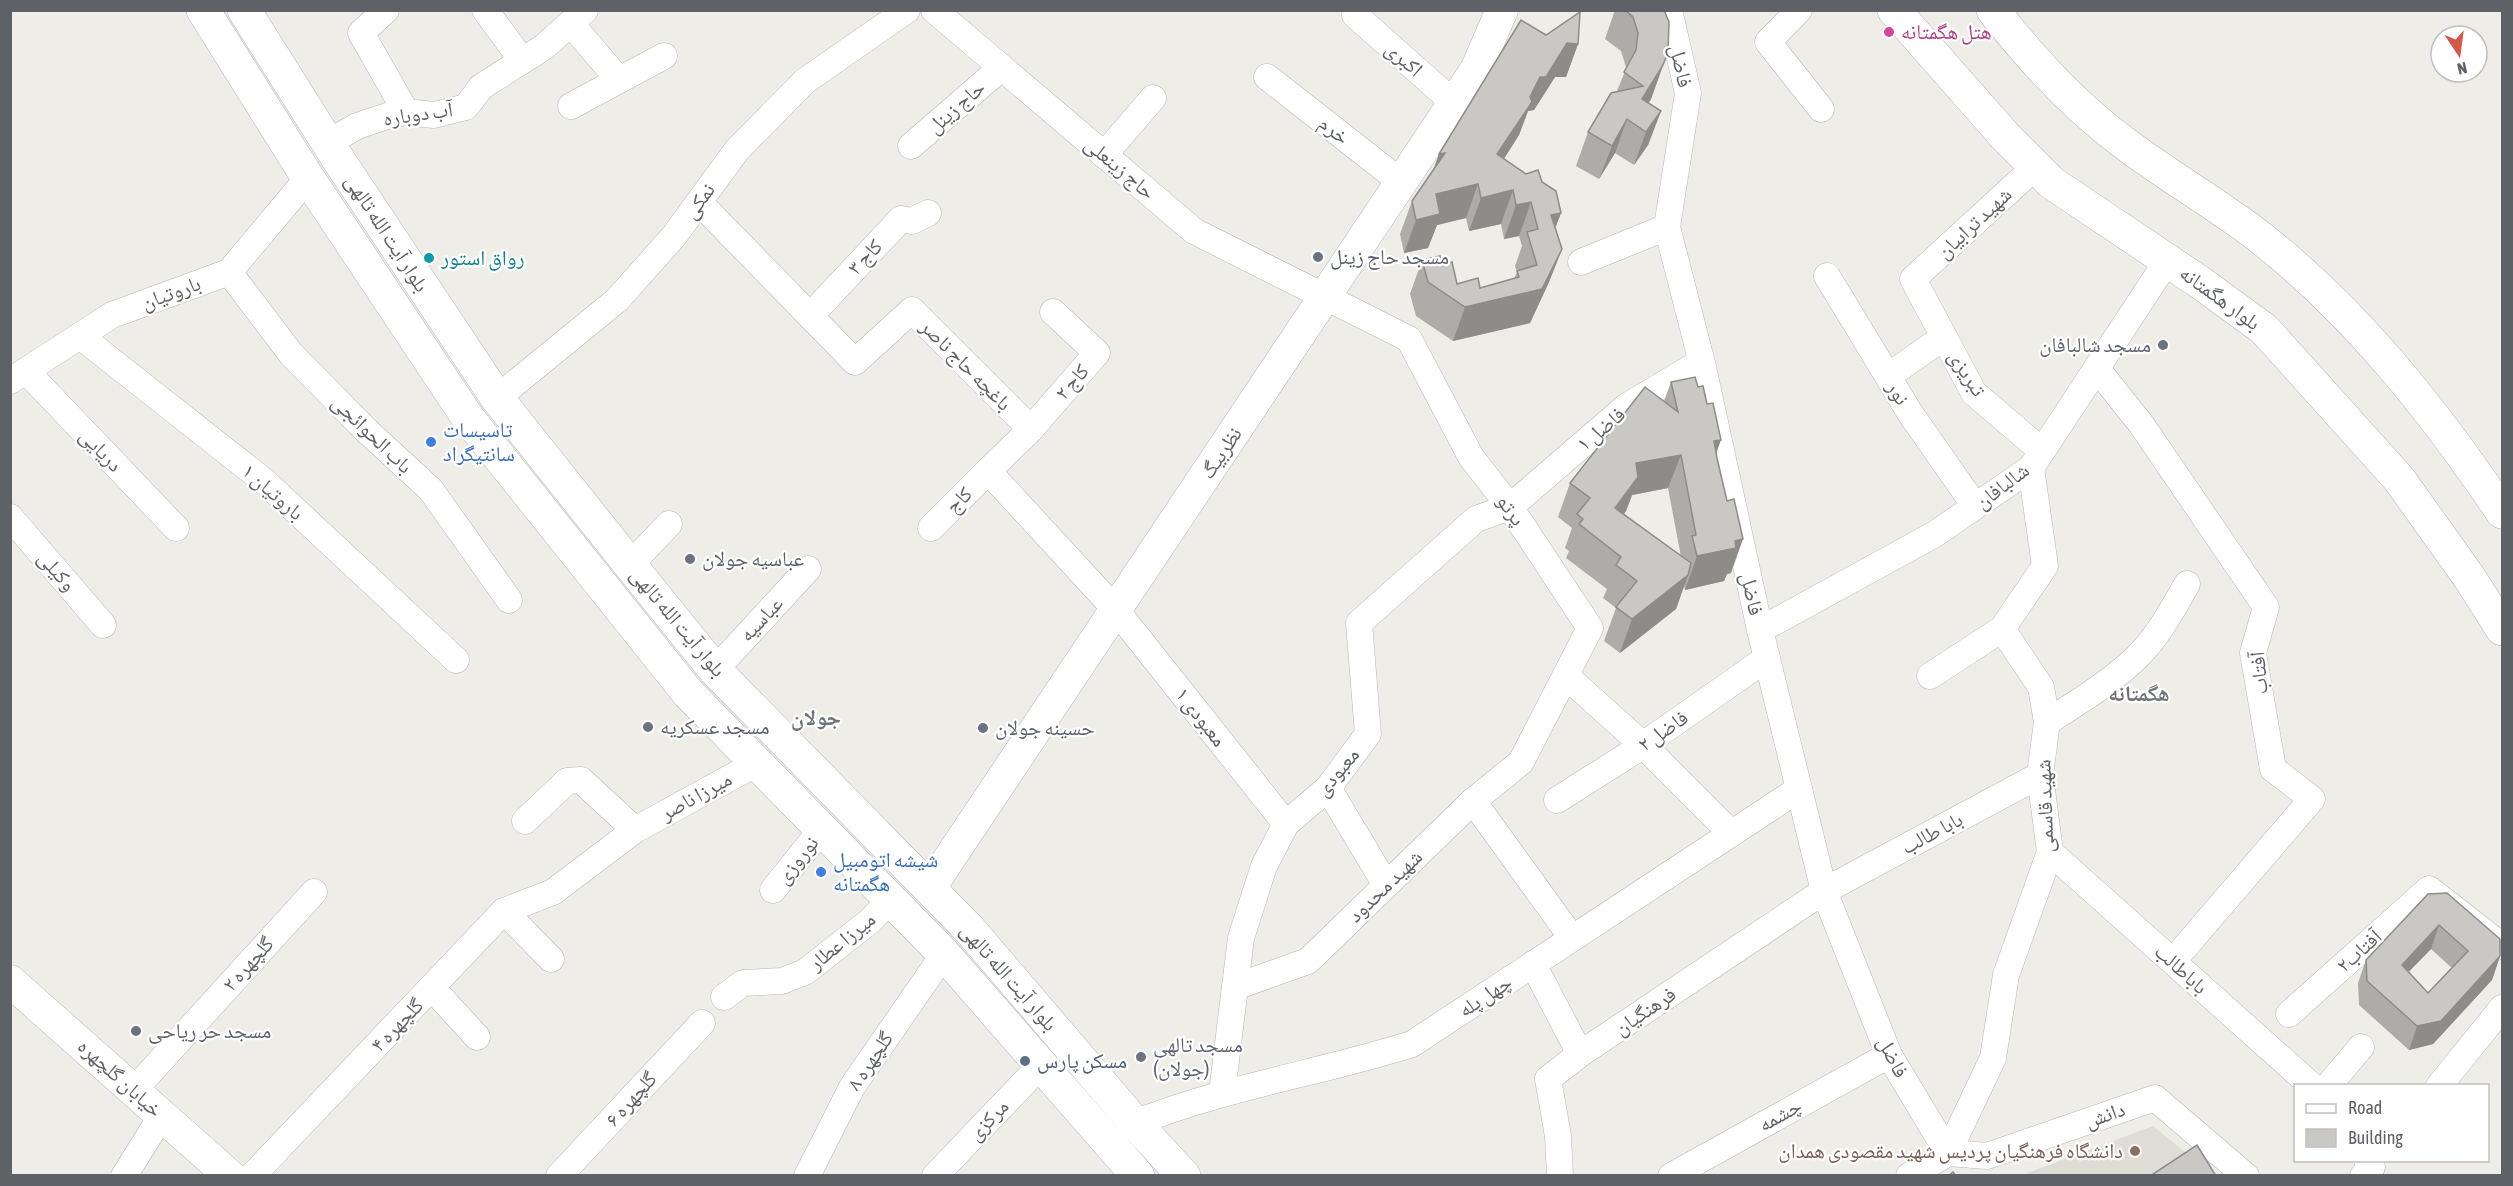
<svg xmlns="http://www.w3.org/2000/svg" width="2513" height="1186" font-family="'Asap Condensed','Noto Naskh Arabic',sans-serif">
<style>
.education{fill:#dedcd5}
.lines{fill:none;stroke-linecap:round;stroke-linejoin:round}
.minor-casing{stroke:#b4b6ba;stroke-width:27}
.tertiary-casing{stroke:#b4b6ba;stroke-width:33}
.secondary-casing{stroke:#b3b5b9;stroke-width:34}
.minor{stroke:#fff;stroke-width:26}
.tertiary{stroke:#fff;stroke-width:32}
.secondary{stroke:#fff;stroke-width:33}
.wall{fill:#aeaca9;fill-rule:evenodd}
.shaded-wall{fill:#8d8c89}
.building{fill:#cac8c4;stroke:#8d8c89;stroke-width:1.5;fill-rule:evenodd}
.hotel-dot{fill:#d1479c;stroke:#fff;stroke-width:2}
.worship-dot{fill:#6b7280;stroke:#fff;stroke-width:2}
.culture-dot{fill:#0f9aa8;stroke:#fff;stroke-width:2}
.shop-dot{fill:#3f7fe0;stroke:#fff;stroke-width:2}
.service-dot{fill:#5c6f8a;stroke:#fff;stroke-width:2}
.education-dot{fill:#8d6e63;stroke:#fff;stroke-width:2}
.labels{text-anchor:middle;stroke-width:4.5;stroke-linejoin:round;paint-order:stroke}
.hotel-label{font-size:21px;fill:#b23c85;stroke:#fff;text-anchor:start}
.street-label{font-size:21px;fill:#5e6165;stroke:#fff}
.worship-label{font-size:21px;fill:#5b616d;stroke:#fff;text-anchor:start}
.culture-label{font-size:21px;fill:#0d838f;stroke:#fff;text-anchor:start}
.shop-label{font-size:21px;fill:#366cbe;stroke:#fff;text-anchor:start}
.service-label{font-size:21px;fill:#4e5e75;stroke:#fff;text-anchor:start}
.education-label{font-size:21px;fill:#785e54;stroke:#fff;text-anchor:end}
.neighbourhood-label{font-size:22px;font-weight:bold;fill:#707377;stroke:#fff}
</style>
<rect width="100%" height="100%" fill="#efede7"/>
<polygon class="education" points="2153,1126 2213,1175 2019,1176"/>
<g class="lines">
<defs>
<g id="minor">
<polyline points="386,10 361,33 406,112"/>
<polyline points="485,10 522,60"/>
<polyline points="934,10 1194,231 1409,339 1471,457 1510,507 1590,628 1521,762 1473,801 1308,961 1235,987"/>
<polyline points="1669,10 1688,93 1667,227 1703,367 1760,630 1824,891 1889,1055 1948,1153"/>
<polyline points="1799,10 1768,42 1821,109"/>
<polyline points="1355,15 1454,103"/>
<polyline points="571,24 619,80"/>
<polyline points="1267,77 1401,182"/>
<polyline points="571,106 664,56"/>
<polyline points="328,143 357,126 387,116 406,112 434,115 466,107 481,87 544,47 585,10"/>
<polyline points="911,146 1001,68"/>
<polyline points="1104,155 1153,98"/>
<polyline points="2035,167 1913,279 1974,393 2042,451"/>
<polyline points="699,202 855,362 912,310 1031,429 988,471 1116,610 1286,824"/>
<polyline points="1581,262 1667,227"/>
<polyline points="229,272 291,354 367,431 431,490 509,600"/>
<polyline points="1827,276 1910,413 1975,506"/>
<polyline points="810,316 901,219 912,221 928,213"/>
<polyline points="80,336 264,481 456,660"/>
<polyline points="2097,369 2141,424 2266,607 2253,653 2273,769 2312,799 2173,961"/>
<polyline points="26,371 176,528"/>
<polyline points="1888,376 1944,337"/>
<polyline points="10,381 112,315 229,272 308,178"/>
<polyline points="497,398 617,300 674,236 737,150 805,81 907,10"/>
<polyline points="1031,429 1097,353 1053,312"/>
<polyline points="10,517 103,625"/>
<polyline points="931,528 988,471"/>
<polyline points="630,565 669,524"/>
<polyline points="1760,630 1935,534 2031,468 2167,261"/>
<polyline points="715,670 808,569"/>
<polyline points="1566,676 1643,745 1731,833"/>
<polyline points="1930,676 2002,629 2045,566 2031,468"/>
<path d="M2047,722C2077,703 2108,684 2134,660C2157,639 2172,610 2187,584"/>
<polyline points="1328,788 1386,885"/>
<polyline points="1557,800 1636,750 1767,658"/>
<polyline points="1473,801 1572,938"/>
<polyline points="525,821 567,781 581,780 635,830"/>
<polyline points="2050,852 2312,1086"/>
<polyline points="773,890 822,829"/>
<polyline points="504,911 551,959"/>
<polyline points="1533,964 1580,1054"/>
<polyline points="432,988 477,1037"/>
<polyline points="724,997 743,983 782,981 805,972 870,921 891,899"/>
<polyline points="2289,1014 2429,889 2502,946"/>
<polyline points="2328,1086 2361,1047"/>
<polyline points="2439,1086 2502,1008"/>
<polyline points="134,1090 314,892"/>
<polyline points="1222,1093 1241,938 1264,866 1286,824 1328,788 1368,734 1359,623 1476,519 1510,507 1627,406 1701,362"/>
<path d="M1135,1123C1225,1087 1320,1073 1412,1044L1799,789"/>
<polyline points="1948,1153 1993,1058 2006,975 2050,852 2040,775 2047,722 2041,687 2002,629"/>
<polyline points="124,1176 162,1115"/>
<polyline points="252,1176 504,911 553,892 635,830 757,763"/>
<polyline points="559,1176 702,1023"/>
<polyline points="807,1176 852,1087 944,954"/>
<polyline points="935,1176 1041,1065"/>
<polyline points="1560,1176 1558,1136 1548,1079 1580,1054 1824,891 2040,775"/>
<polyline points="1671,1176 1889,1055"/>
<polyline points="1909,1176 1948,1153 1987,1156 2155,1098 2246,1176"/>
<polyline points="2363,1176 2372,1167 2367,1160"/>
</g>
<g id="tertiary">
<polyline points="929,889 1476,70 1502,10"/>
<polyline points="10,981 230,1176"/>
</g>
<g id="secondary">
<polyline points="203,10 308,178 468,418 688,693 944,954 1138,1176"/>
<polyline points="244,10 338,159 497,398 630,565 715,670 970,930 1135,1123 1184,1176"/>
<polyline points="1894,10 2005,136 2052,183 2198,281 2264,329 2399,479 2469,577 2502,629"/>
<path d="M1993,10C2031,59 2073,105 2123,142C2166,175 2214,202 2257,235C2354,310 2434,411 2502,512"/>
</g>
</defs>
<use href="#minor" class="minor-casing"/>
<use href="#tertiary" class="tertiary-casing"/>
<use href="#secondary" class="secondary-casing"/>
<use href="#minor" class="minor"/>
<use href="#tertiary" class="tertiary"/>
<use href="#secondary" class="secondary"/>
</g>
<g class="wall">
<polygon points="1615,10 1664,10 1668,52 1651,99 1648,103 1661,111 1648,145 1634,165 1615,153 1599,179 1576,166 1588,132 1617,91 1626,69 1626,67 1621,51 1605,39"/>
<polygon points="1546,35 1578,44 1566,77 1555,77 1534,110 1528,111 1519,135 1504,159 1526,174 1542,182 1561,213 1555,228 1562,249 1549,282 1530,323 1453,341 1416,316 1410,294 1422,260 1442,265 1457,284 1480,288 1514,279 1517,272 1515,266 1522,246 1519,236 1504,239 1501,224 1469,231 1466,218 1437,225 1428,248 1404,253 1400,234 1412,201 1434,169 1439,154"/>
<path d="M1671,382L1698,387L1716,453L1731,573L1727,574L1724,581L1685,590L1684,586L1676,609L1620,653L1604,641L1616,608L1603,598L1607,589L1566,558L1569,551L1565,548L1572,528L1558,517L1570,483L1664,401ZM1668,488L1681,557L1624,514L1626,511L1632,495Z"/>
<path d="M2428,894L2500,956L2492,980L2433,1044L2409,1050L2359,1005L2358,983L2366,960ZM2431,949L2452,968L2428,993L2408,972Z"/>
</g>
<g class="shaded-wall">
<polygon points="1567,43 1578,44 1566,77 1555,77 1534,110 1528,111 1519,135 1485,188 1497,154 1540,77"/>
<polygon points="1663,65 1651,99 1635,124 1642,99"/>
<polygon points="1661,111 1648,145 1634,165 1646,132"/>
<polygon points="1627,119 1615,153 1599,179 1612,146"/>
<polygon points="1445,153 1427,188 1439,154"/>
<polygon points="1478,184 1466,218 1437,225 1428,248 1404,253 1416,220 1436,194"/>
<polygon points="1513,190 1501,224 1469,231 1481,198"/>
<polygon points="1531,202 1519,236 1504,239 1516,205"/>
<polygon points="1561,213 1548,247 1551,215"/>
<polygon points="1562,249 1549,282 1530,323 1453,341 1465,307 1542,289"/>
<polygon points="1721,440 1709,473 1714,441"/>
<polygon points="1681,455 1668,488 1632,495 1626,511 1603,541 1615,508 1636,463"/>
<polygon points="1743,539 1731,573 1727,574 1724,581 1685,590 1697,556 1735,541"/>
<polygon points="1688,575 1676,609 1620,653 1632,619"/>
<polygon points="2439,925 2431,949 2393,988 2402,965"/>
<polygon points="2500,956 2492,980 2433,1044 2409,1050 2417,1026"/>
</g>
<g class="building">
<polygon points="1625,10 1664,10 1669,22 1668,52 1663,65 1642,99 1661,111 1646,132 1627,119 1612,146 1588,132 1611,93 1643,86 1624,72 1636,50 1638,33 1633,17"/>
<polygon points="1580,12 1578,44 1567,43 1546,77 1540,77 1530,97 1532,102 1497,154 1526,174 1538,170 1542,182 1556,191 1561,213 1551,215 1562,249 1542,289 1465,307 1428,282 1422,260 1440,256 1442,265 1452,262 1457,284 1478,278 1480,288 1519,277 1517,271 1537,265 1527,232 1538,229 1531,202 1516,205 1513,190 1481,198 1478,184 1436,194 1440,214 1416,220 1412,201 1445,153 1439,154 1521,20 1546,35"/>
<polygon points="1695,377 1698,387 1703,386 1707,404 1713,403 1721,440 1714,441 1717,458 1727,501 1734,499 1743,539 1735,541 1736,548 1697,556 1692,536 1696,535 1681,455 1636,463 1638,477 1615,508 1691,563 1688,575 1632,619 1616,607 1637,581 1616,565 1621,557 1579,524 1583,519 1577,514 1590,498 1570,483 1645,387 1678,412 1671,382"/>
<path d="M2447,893L2500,939V956L2441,1021L2417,1026L2367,981L2366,960L2428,894ZM2439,925L2468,951L2428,993L2402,965Z"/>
<polygon points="2197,1145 2216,1176 2150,1176"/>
<polygon points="1953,1172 1956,1176 1948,1176"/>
</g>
<circle class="hotel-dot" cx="1889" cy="32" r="6"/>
<g class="worship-dot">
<circle cx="1318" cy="257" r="6"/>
<circle cx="2163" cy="345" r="6"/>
<circle cx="690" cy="559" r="6"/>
<circle cx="648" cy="727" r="6"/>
<circle cx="983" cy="728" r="6"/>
<circle cx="136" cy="1031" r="6"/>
<circle cx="1141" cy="1057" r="6"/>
</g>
<circle class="culture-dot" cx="429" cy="258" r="6"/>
<g class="shop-dot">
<circle cx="431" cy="442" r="6"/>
<circle cx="821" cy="872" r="6"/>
</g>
<circle class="service-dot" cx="1025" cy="1061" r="6"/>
<circle class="education-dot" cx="2135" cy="1151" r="6"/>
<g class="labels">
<g class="hotel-label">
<text x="1901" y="39">هتل هگمتانه</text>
</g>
<g class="street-label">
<text transform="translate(1404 59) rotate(41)" y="7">اکبری</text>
<text transform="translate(1681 66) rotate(78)" y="7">فاضل</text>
<text transform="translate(956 107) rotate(-41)" y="7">حاج زینل</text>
<text transform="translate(418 114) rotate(-8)" y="7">آب دوباره</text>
<text transform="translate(1334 130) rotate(38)" y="7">خرم</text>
<text transform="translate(1120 168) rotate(40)" y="7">حاج زینعلی</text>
<text transform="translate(699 201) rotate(-54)" y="7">نمکی</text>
<text transform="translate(1974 223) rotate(-43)" y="7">شهید ترابیان</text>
<text transform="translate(387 233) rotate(57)" y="7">بلوار آیت الله تالهی</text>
<text transform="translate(865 257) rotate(-47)" y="7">کاج ۳</text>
<text transform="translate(171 293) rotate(-20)" y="7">باروتیان</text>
<text transform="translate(2220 298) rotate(36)" y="7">بلوار هگمتانه</text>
<text transform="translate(966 365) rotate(45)" y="7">باغچه حاج ناصر</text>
<text transform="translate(1967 373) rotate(57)" y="7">تبریزی</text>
<text transform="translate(1072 382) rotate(-49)" y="7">کاج ۲</text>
<text transform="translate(1898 393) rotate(59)" y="7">نور</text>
<text transform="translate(1601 429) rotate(-40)" y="7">فاضل ۱</text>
<text transform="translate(372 434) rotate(44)" y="7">باب الحوائجی</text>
<text transform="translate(101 450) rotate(46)" y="7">دریایی</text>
<text transform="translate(1221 453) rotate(-56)" y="7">نظربیگ</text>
<text transform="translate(2002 486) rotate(-37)" y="7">شالبافان</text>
<text transform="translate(273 492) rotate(41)" y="7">۱ باروتیان</text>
<text transform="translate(959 500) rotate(-45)" y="7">کاج</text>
<text transform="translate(1511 510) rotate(55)" y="7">پرتو</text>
<text transform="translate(57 571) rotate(49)" y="7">وکیلی</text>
<text transform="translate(1752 594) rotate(78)" y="7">فاضل</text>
<text transform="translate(761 619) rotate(-47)" y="7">عباسیه</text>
<text transform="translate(678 622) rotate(50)" y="7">بلوار آیت الله تالهی</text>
<text transform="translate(2259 673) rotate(-95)" y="7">آفتاب</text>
<text transform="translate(1201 717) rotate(52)" y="7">معبودی ۱</text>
<text transform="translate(1663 731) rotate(-35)" y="7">فاضل ۲</text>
<text transform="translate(1337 772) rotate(-50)" y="7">معبودی</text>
<text transform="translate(696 796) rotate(-29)" y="7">میرزا ناصر</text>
<text transform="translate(2045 806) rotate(-92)" y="7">شهید قاسمی</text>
<text transform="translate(1932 833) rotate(-28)" y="7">بابا طالب</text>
<text transform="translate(797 860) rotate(-51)" y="7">نوروزی</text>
<text transform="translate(1385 886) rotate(-44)" y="7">شهید محدود</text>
<text transform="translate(842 941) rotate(-39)" y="7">میرزا عطار</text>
<text transform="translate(2359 951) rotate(-42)" y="7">آفتاب۲</text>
<text transform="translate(248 964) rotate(-48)" y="7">گلچهره ۲</text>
<text transform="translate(2181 969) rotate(42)" y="7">باباطالب</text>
<text transform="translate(1009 977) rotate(49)" y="7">بلوار آیت الله تالهی</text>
<text transform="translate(1485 996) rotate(-33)" y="7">چهل پله</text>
<text transform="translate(1645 1011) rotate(-34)" y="7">فرهنگیان</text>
<text transform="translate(397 1025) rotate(-46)" y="7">گلچهره ۴</text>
<text transform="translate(1893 1057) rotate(63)" y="7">فاضل</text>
<text transform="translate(870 1061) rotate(-56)" y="7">گلچهره ۸</text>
<text transform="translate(120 1078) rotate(42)" y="7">خیابان گلچهره</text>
<text transform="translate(631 1099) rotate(-48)" y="7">گلچهره ۶</text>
<text transform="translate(1780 1115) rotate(-29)" y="7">چشمه</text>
<text transform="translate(2105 1115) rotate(-19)" y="7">دانش</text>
<text transform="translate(988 1120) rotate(-46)" y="7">مرکزی</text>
</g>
<g class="worship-label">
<text x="1330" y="264">مسجد حاج زینل</text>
<text x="2151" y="352" text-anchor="end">مسجد شالبافان</text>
<text x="702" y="566">عباسیه جولان</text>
<text x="660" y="734">مسجد عسکریه</text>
<text x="995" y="735">حسینه جولان</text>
<text x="148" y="1038">مسجد حر ریاحی</text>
<text x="1153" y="1052">مسجد تالهی<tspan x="1153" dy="24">(جولان)</tspan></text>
</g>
<g class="culture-label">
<text x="441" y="265">رواق استور</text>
</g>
<g class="shop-label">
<text x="443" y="437">تاسیسات<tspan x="443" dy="24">سانتیگراد</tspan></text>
<text x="833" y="867">شیشه اتومبیل<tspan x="833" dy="24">هگمتانه</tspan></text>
</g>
<g class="service-label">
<text x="1037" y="1068">مسکن پارس</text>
</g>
<g class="education-label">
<text x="2123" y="1158">دانشگاه فرهنگیان پردیس شهید مقصودی همدان</text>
</g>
<g class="neighbourhood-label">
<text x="2139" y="701">هگمتانه</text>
<text x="816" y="725">جولان</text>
</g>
</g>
<rect width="2513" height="1186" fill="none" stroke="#5e6165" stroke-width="24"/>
<rect x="2294" y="1084" width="195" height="78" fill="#ffffff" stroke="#bfc0c1" stroke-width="1.5"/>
<rect x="2306" y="1104" width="30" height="9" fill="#ffffff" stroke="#bfc0c1" stroke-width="1.5"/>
<text x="2348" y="1114" font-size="18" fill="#5e6165">Road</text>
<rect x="2306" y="1129" width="30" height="18" fill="#cac8c4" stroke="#bfc0c1" stroke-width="1.5"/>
<text x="2348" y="1144" font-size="18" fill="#5e6165">Building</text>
<g transform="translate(2459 54) rotate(167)"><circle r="28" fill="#ffffff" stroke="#bfc0c1" stroke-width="1.5"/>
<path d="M0-4.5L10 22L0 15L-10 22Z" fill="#d45748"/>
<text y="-9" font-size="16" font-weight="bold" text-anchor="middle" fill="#5e6165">N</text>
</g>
</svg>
